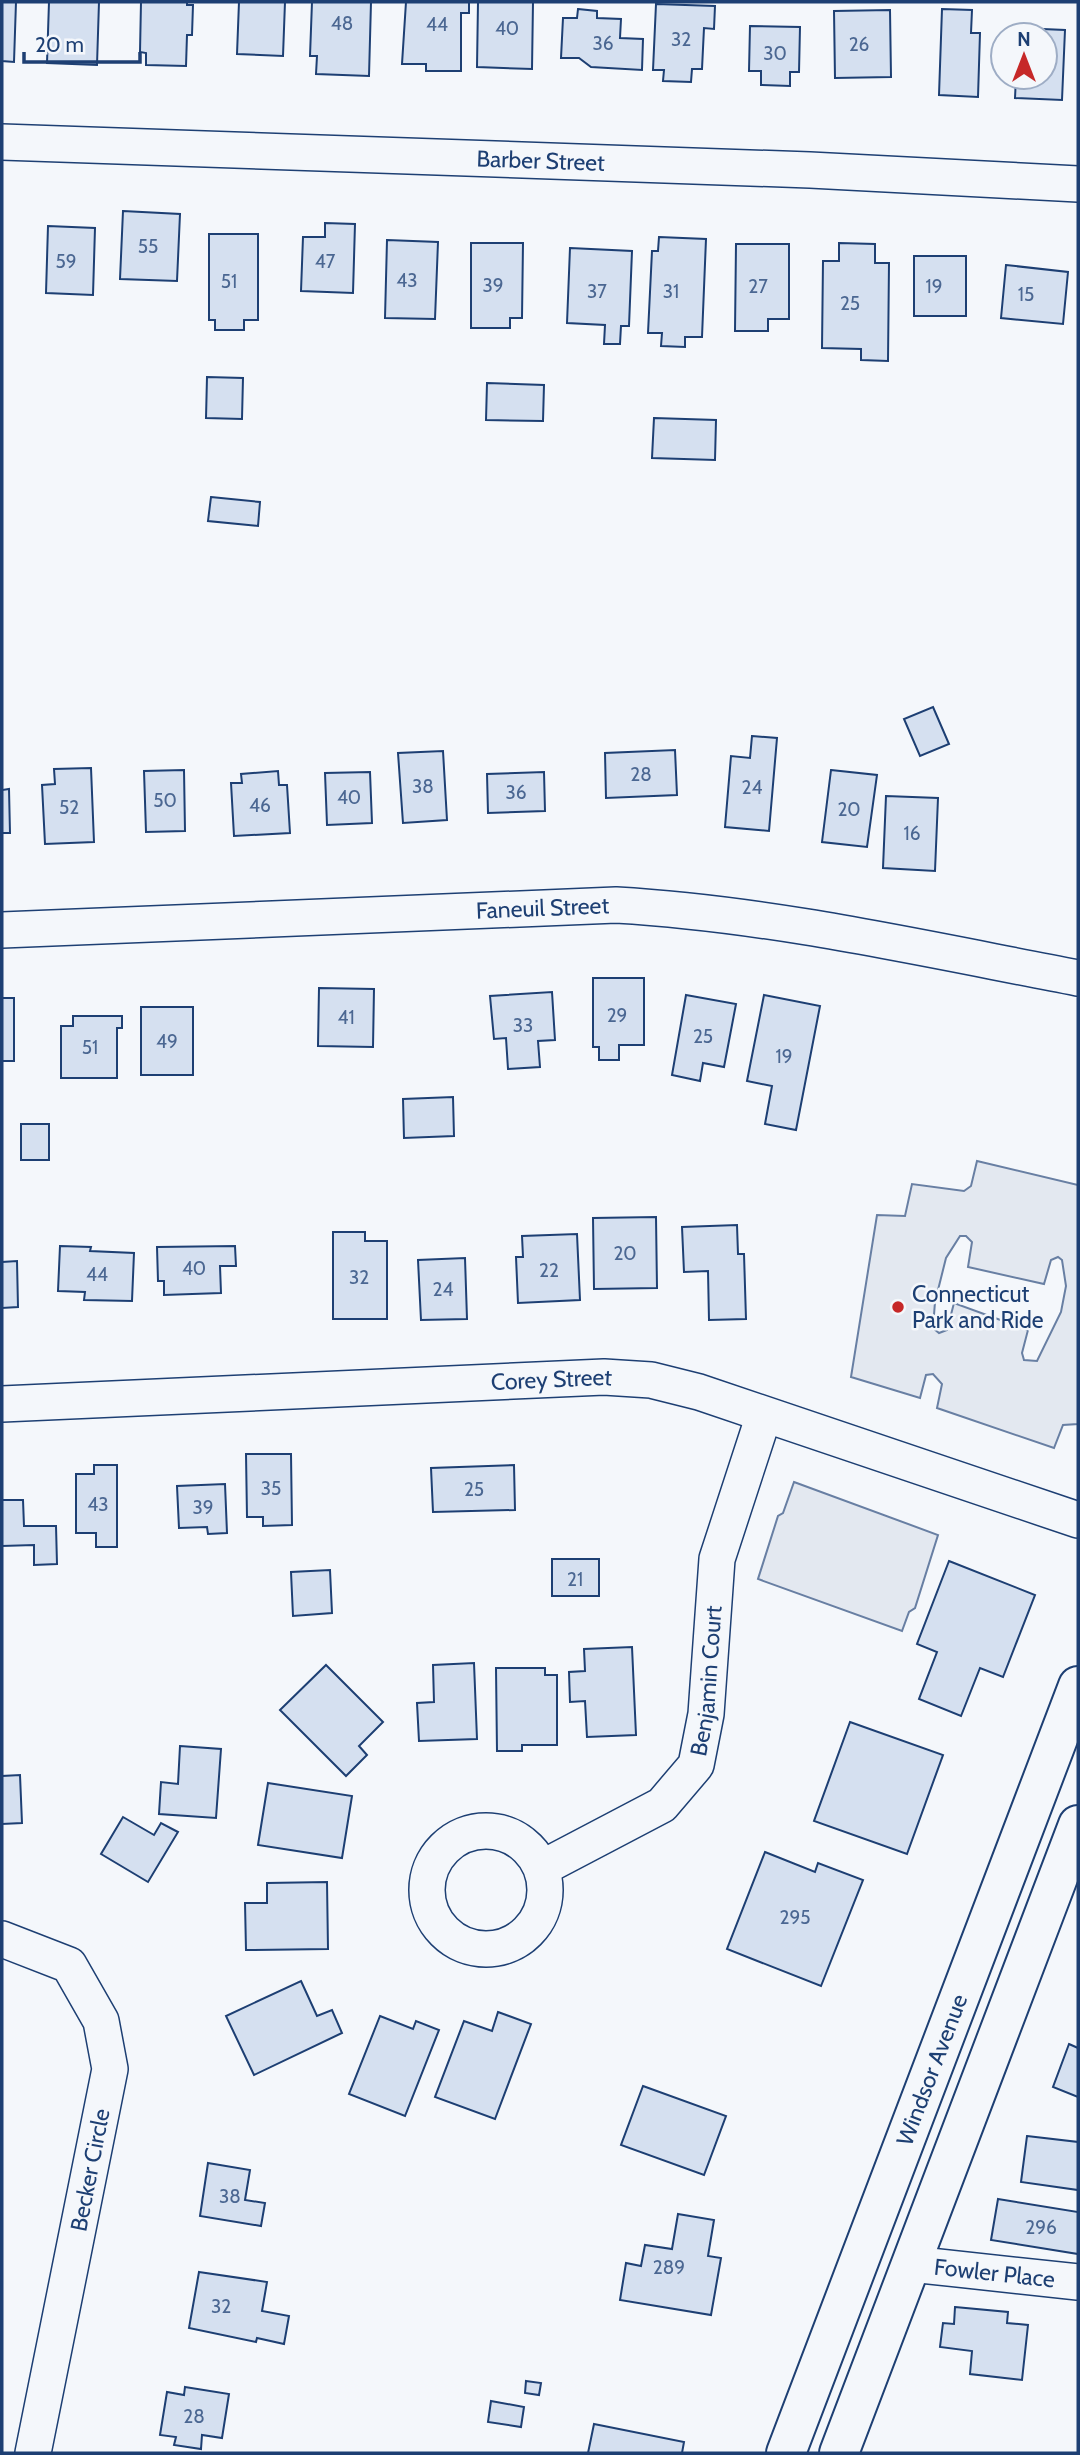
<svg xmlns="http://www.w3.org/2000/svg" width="1080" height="2455" font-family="Cabin,sans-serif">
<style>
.parking{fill:#e3e8f0;stroke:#687fa3;stroke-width:2;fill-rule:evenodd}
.building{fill:#d5e0f0;stroke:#1d3f73;stroke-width:2}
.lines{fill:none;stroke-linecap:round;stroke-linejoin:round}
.minor-casing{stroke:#1d3f73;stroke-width:38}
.primary-casing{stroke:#1d3f73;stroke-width:42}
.minor{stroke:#f4f7fb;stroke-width:35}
.primary{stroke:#f4f7fb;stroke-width:38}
.poi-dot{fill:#c62828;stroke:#f4f7fb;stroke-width:2.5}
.labels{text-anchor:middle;stroke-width:5;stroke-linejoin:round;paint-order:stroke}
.number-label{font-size:19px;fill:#4b6792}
.street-label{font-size:23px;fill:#1d3f73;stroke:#f4f7fb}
.poi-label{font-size:23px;fill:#1d3f73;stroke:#f4f7fb;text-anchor:start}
</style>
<rect width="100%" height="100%" fill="#f4f7fb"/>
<g class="parking">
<path d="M977,1161L1078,1185V1424L1063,1425L1054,1448L937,1408L942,1384L933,1374L926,1375L920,1398L851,1377L877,1215L905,1216L912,1184L964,1191L971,1186ZM960,1236H966L972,1242L968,1267L1044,1284L1051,1260L1058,1257L1062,1260L1066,1286L1061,1312L1037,1361L1024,1360L1022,1353L1028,1330L954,1303L947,1330L939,1333L933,1328L935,1302L946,1258Z"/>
<polygon points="794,1482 938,1535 915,1608 909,1612 902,1631 758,1579 778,1516 783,1513"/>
</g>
<g class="building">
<polygon points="2,2 16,2 14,62 2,61"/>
<polygon points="49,2 99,2 97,65 47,63"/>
<polygon points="141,2 187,2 187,5 193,5 192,35 187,35 186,66 146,65 146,53 140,52"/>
<polygon points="239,2 285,2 283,56 237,54"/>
<polygon points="312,2 371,2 369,76 316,74 317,56 310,56"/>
<polygon points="406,2 469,2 469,13 461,13 461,71 426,71 426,64 402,64"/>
<polygon points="478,2 533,2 532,69 477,67"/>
<polygon points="656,4 715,6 714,29 704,28 702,69 692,69 691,82 663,81 664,70 653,70"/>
<polygon points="578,9 597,11 597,18 621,19 620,38 643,39 642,70 591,67 579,58 561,58 563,18 577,18"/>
<polygon points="942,9 972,10 971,33 980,33 978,97 939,95"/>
<polygon points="890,10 891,77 835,78 834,11"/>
<polygon points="750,26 800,27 799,72 790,72 790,86 761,85 761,71 749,71"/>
<polygon points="1019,28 1065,30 1062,100 1015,98 1016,77 1045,77 1045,35 1018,35"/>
<polygon points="123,211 180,214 177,281 120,279"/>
<polygon points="325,223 355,224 353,293 301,291 303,237 325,237"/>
<polygon points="48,226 95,228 93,295 46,293"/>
<polygon points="209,234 258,234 258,320 244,320 244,330 215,330 215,320 209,320"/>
<polygon points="659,237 706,239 702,337 685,337 685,347 661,346 662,333 648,333 652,251 658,251"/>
<polygon points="387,240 438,242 435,319 385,318"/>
<polygon points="471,243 523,243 522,318 510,318 510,328 471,328"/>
<polygon points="839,243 875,244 875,263 889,263 888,361 861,360 861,349 822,348 823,261 839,261"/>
<polygon points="736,244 789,244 789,319 768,319 768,331 735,331"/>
<polygon points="570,248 632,251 629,326 621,326 620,344 604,344 605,325 567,323"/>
<rect x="914" y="256" width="52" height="60"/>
<polygon points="1006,265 1068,272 1063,324 1001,318"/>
<polygon points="207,377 243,378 242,419 206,418"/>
<polygon points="487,383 544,385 543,421 486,420"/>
<polygon points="654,418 716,420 715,460 652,458"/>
<polygon points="211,497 260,502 258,526 208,521"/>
<polygon points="933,707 949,744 920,756 904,719"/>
<polygon points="752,736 777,738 769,831 725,827 731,756 750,758"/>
<polygon points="675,750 677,795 606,798 605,753"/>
<polygon points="443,751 447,820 403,823 398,753"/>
<polygon points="91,768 94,842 45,844 42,785 55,784 54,769"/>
<polygon points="184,770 185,831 146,832 144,771"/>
<polygon points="831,770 877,775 867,847 822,842"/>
<polygon points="278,771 279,785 287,785 290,833 234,836 231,783 242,783 241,774"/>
<polygon points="370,772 372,823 327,825 325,773"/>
<polygon points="544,772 545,811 488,813 487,774"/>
<polygon points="9,789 10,833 2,833 2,790"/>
<polygon points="886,796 938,798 935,871 883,868"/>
<polygon points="593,978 644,978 644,1045 619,1045 619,1060 599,1060 599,1047 593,1047"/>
<polygon points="319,988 374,989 373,1047 318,1046"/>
<polygon points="552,992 555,1040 538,1041 540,1067 508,1069 506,1038 494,1039 490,996"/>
<polygon points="686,995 736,1004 724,1067 703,1063 700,1081 672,1075"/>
<polygon points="764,995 820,1006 796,1130 765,1124 772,1086 747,1081"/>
<rect x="2" y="998" width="12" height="63"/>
<rect x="141" y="1007" width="52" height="68"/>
<polygon points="73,1016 122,1016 122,1028 117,1028 117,1078 61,1078 61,1026 73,1026"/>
<polygon points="453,1097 454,1136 404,1138 403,1099"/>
<rect x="21" y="1124" width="28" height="36"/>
<polygon points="656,1217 657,1288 594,1289 593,1218"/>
<polygon points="737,1225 738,1254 744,1254 746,1319 709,1320 708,1271 684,1272 682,1227"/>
<polygon points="333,1232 365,1232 365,1241 387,1241 387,1319 333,1319"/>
<polygon points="577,1234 580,1300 518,1303 516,1257 523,1257 522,1236"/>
<polygon points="60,1246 91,1247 90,1251 134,1253 132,1301 84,1300 85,1292 58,1291"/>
<polygon points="235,1246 236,1266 220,1266 221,1293 164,1295 164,1281 158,1281 157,1247"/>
<polygon points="465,1258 467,1319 421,1320 418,1260"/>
<polygon points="17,1261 18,1307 2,1308 2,1262"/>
<polygon points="246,1454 291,1454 292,1525 263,1526 263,1517 247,1517"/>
<polygon points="94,1465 117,1465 117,1547 96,1547 96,1533 76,1533 76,1474 94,1474"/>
<polygon points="514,1465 515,1510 433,1512 431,1468"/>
<polygon points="225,1484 227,1533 208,1534 207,1527 179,1528 177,1486"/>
<polygon points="2,1500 23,1500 24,1526 56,1526 57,1564 34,1565 34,1545 2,1546"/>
<rect x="552" y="1559" width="47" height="37"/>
<polygon points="949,1561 1035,1595 1003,1677 980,1668 961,1716 919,1699 937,1652 917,1644"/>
<polygon points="330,1570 332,1613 293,1616 291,1572"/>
<polygon points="632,1647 636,1735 587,1737 585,1701 570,1702 569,1672 585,1671 584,1649"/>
<polygon points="474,1663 477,1739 419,1741 417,1703 434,1702 433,1665"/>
<polygon points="326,1665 383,1722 359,1746 367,1755 346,1776 280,1710"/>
<polygon points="496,1668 545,1668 545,1675 557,1675 557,1745 522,1745 522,1751 497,1751"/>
<polygon points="850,1722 943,1755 907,1854 814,1821"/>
<polygon points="180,1746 221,1749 216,1818 159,1814 161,1782 178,1784"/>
<polygon points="20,1775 22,1823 2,1824 2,1776"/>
<polygon points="268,1783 352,1796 342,1858 258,1845"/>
<polygon points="123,1817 154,1835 161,1823 178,1832 148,1882 101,1854"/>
<polygon points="765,1852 815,1872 818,1863 863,1880 821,1986 727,1949"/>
<polygon points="327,1882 328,1949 246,1950 245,1903 267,1903 267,1883"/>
<polygon points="301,1981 317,2016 332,2010 342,2033 254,2075 226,2016"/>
<polygon points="498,2012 531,2024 495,2119 435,2097 464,2021 492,2031"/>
<polygon points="380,2016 413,2029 416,2021 439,2030 405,2116 349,2094"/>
<polygon points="1069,2044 1078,2048 1078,2097 1053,2087"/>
<polygon points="643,2086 726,2116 704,2175 621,2145"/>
<polygon points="1027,2136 1078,2142 1078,2190 1021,2182"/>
<polygon points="208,2163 250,2170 245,2200 265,2203 261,2226 200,2216"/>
<polygon points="998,2199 1078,2212 1078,2254 991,2240"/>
<polygon points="678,2214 714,2220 708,2256 721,2258 711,2315 620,2300 626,2263 641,2266 645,2245 672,2249"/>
<polygon points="199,2272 267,2282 262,2311 289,2316 284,2344 257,2338 256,2342 189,2328"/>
<polygon points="955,2307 1008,2312 1007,2323 1028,2325 1022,2380 970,2374 972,2351 940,2347 943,2323 954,2324"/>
<polygon points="526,2381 541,2383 539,2395 525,2393"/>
<polygon points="185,2387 229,2394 222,2438 202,2435 201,2449 174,2445 176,2437 160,2435 167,2392 184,2395"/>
<polygon points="491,2401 524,2407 521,2427 488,2422"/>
<polygon points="594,2424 684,2442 682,2453 588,2453"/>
</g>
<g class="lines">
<defs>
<g id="minor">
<path id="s1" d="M2,142L810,170L1078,184"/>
<path id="s2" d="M2,930L616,905C772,914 925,949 1078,978"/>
<path id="s3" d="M2,1404L604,1377L651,1380L699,1392L1078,1520"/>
<circle cx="486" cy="1890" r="59"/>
<path id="s4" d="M542,1868L662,1805L696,1765L706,1714L717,1559L764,1415"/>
<polyline points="2,1939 69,1965 101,2021 110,2069 33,2453"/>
<path id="s5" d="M911,2264L1078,2282"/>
</g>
<g id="primary">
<path id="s6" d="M786,2453L1078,1686"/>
<polyline points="839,2453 1078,1825"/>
</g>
</defs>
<use href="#minor" class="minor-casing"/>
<use href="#primary" class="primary-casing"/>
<use href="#minor" class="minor"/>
<use href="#primary" class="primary"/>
</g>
<circle class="poi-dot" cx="898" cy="1307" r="7"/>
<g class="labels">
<g class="number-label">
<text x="342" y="30">48</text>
<text x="437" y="31">44</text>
<text x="507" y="35">40</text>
<text x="681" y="46">32</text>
<text x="603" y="50">36</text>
<text x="859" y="51">26</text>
<text x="775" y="60">30</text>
<text x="148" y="253">55</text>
<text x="66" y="268">59</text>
<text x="325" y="268">47</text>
<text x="407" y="287">43</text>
<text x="229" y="288">51</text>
<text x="493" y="292">39</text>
<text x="758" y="293">27</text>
<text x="934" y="293">19</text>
<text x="597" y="298">37</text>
<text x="671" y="298">31</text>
<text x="1026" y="301">15</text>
<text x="850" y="310">25</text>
<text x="641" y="781">28</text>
<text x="423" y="793">38</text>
<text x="752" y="794">24</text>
<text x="516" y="799">36</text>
<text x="349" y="804">40</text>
<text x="165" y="807">50</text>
<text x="260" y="812">46</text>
<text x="69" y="814">52</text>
<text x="849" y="816">20</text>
<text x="912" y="840">16</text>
<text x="617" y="1022">29</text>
<text x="346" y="1024">41</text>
<text x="523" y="1032">33</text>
<text x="703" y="1043">25</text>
<text x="167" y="1048">49</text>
<text x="90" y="1054">51</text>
<text x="784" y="1063">19</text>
<text x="625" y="1260">20</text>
<text x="194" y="1275">40</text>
<text x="549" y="1277">22</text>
<text x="97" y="1281">44</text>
<text x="359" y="1284">32</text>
<text x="443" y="1296">24</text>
<text x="271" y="1495">35</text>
<text x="474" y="1496">25</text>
<text x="98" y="1511">43</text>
<text x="203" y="1514">39</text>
<text x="575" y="1586">21</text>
<text x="795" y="1924">295</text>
<text x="230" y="2203">38</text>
<text x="1041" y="2234">296</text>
<text x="669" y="2274">289</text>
<text x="221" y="2313">32</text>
<text x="194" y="2423">28</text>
</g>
<g class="street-label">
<text dy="8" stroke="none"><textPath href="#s1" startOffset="539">Barber Street</textPath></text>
<text dy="8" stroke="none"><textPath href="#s2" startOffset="541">Faneuil Street</textPath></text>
<text dy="8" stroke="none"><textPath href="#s3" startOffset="550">Corey Street</textPath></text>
<text dy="8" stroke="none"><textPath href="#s4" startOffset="273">Benjamin Court</textPath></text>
<text dy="8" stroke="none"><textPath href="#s6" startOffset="410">Windsor Avenue</textPath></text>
<text transform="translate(90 2170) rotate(-79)" y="8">Becker Circle</text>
<text dy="8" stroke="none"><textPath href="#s5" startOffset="84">Fowler Place</textPath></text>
</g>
<g class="poi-label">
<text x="912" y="1302">Connecticut<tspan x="912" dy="26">Park and Ride</tspan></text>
</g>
</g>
<rect width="1080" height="2455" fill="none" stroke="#1d3f73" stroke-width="7"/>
<g transform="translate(1024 56)"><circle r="33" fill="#f4f7fb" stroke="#9eadc5" stroke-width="2"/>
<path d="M0-5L12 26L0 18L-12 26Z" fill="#c62828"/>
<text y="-10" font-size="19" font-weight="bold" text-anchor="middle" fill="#1d3f73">N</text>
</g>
<path d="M24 52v10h116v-10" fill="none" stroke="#1d3f73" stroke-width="3.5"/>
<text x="35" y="52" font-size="21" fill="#1d3f73" stroke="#f4f7fb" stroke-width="5" paint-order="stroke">20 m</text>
</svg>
